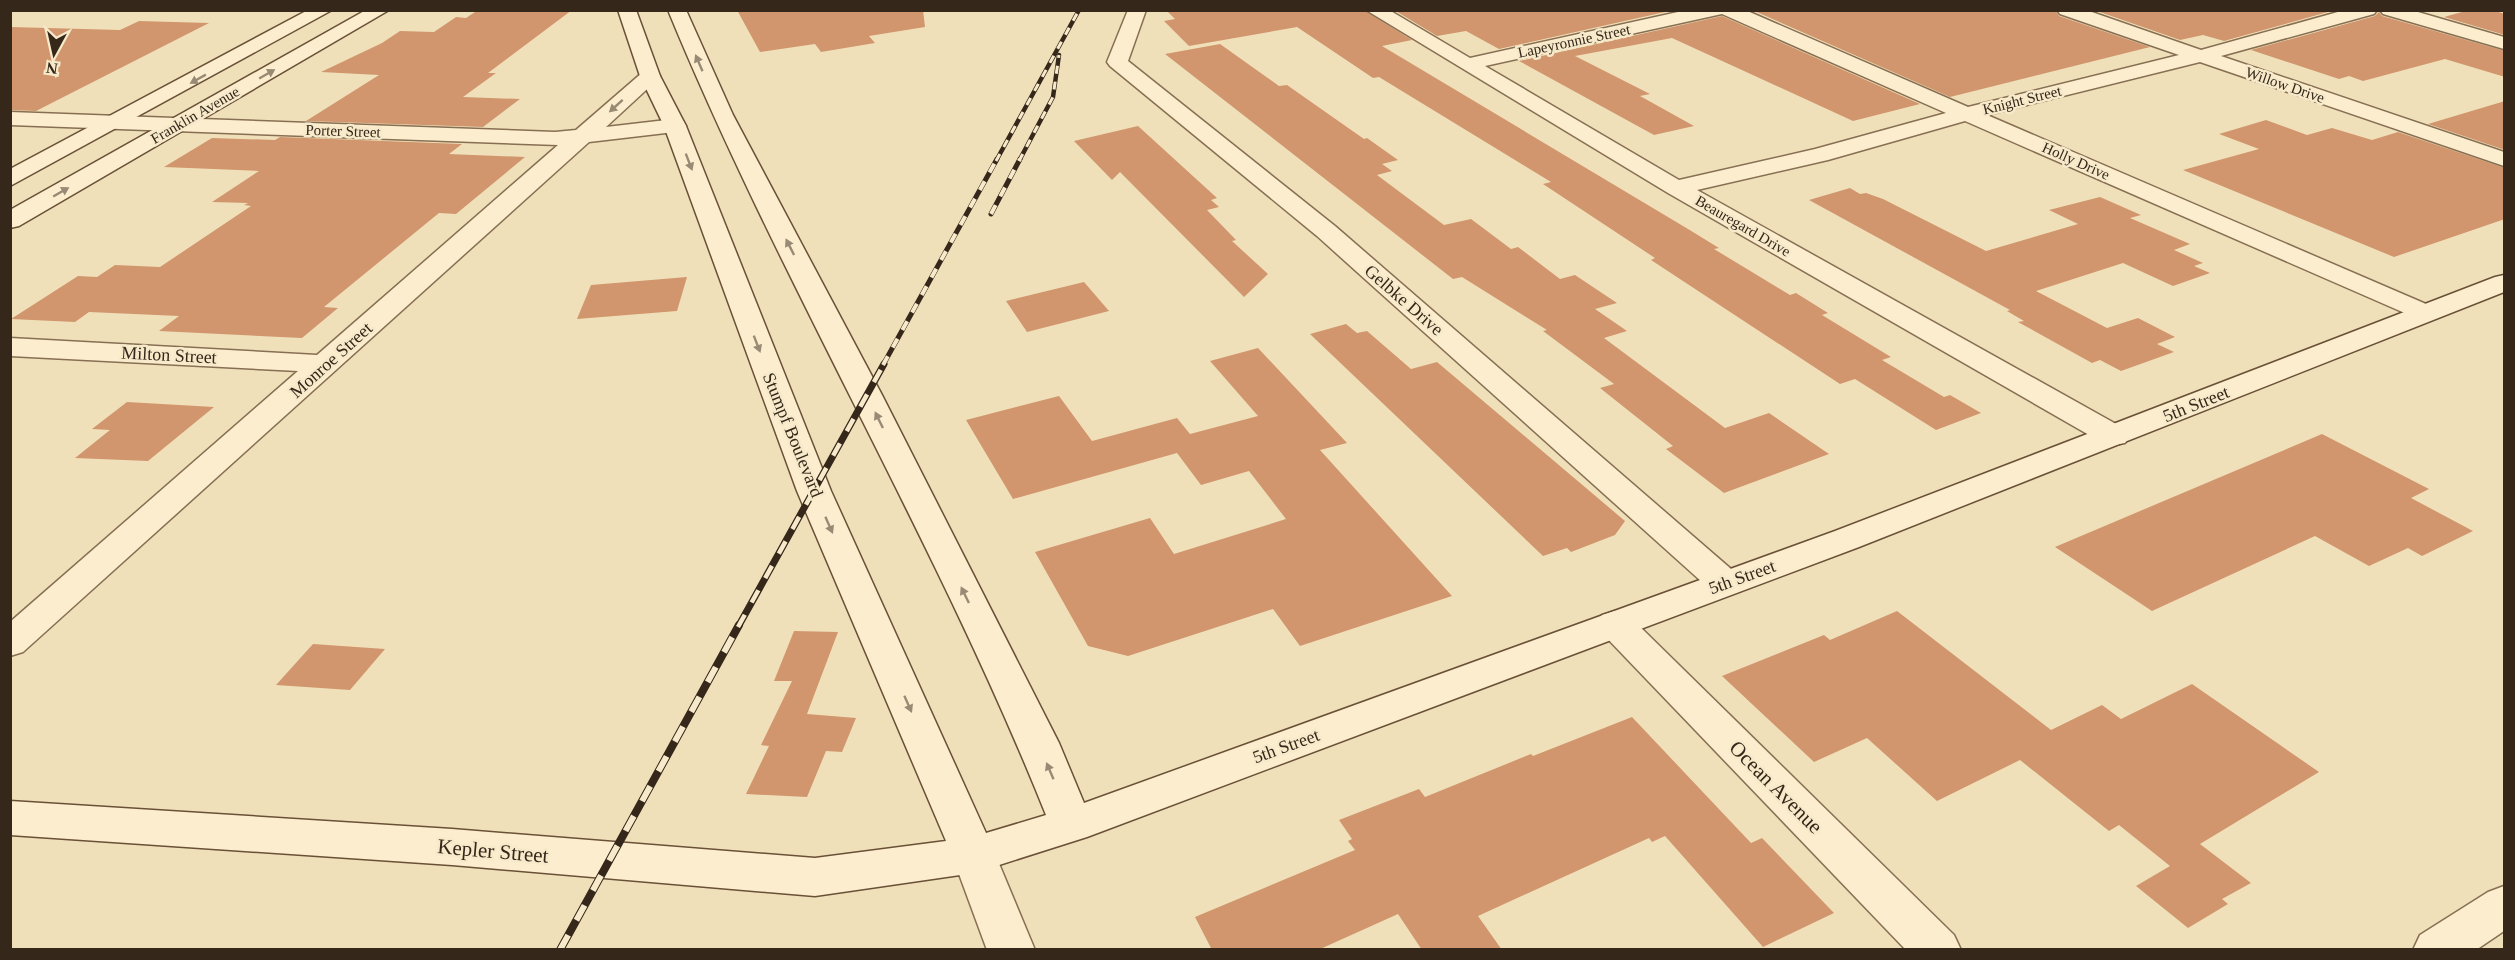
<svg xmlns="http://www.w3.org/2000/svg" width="2515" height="960" font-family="Georgia,serif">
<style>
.building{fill:#d1966d}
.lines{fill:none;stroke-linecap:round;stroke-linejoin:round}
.minor-casing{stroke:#876f53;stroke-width:3}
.secondary-casing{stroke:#695037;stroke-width:3}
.minor{fill:#fbedcd;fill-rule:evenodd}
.secondary{fill:#fbedcd;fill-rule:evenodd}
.rail-far3-casing{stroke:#35271a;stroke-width:4.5}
.rail-far2-casing{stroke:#35271a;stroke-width:5}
.rail-far1-casing{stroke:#35271a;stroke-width:7}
.rail-casing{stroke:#35271a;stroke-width:8}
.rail-far3{stroke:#f7eaca;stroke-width:3;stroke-dasharray:8;stroke-linecap:butt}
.rail-far2{stroke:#f7eaca;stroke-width:4;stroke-dasharray:10;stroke-linecap:butt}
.rail-far1{stroke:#f7eaca;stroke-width:4.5;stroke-dasharray:14;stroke-linecap:butt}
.rail{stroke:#f7eaca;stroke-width:6;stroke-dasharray:17;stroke-linecap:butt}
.oneway{fill:#988a74}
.labels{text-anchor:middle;stroke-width:5;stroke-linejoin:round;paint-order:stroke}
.far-street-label{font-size:15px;fill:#35271a;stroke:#f7eaca}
.street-label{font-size:18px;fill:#35271a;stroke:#f7eaca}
.near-street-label{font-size:21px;fill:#35271a;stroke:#f7eaca}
</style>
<rect width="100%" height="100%" fill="#f0e0ba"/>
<g class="building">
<polygon points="478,10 572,10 488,73 496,73 463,97 520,99 483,127 306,121 379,75 321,72 382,43 400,31 434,32 456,17 466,18"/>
<polygon points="737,10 923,10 925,27 869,36 875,43 821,52 815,44 760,52"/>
<polygon points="1166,10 1364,10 1412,40 1382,46 1688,229 1719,248 1714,249 1790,295 1796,293 1828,313 1822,315 1891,357 1882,360 1944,397 1950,395 1981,413 1936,430 1855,379 1840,384 1651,260 1655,258 1543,184 1551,182 1379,77 1373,78 1297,27 1189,46 1164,21 1175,19"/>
<polygon points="1394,10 1674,10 1499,49 1466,31 1437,36"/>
<polygon points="1752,10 2055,10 2059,16 2150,47 1950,97"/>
<polygon points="2094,10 2335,10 2224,41 2203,35 2180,40"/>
<polygon points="2469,10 2492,10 2505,14 2505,35 2444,17"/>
<polygon points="2379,12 2382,16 2505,51 2505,77 2445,59 2363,81 2349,76 2339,79 2251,50 2375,16"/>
<polygon points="1722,16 1920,104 1853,121 1672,38 1575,56 1650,94 1640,96 1694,126 1654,135 1519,61"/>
<polygon points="139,21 209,23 36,111 10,110 10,27 120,30"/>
<polygon points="1220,44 1279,86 1287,85 1364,139 1367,138 1398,160 1382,164 1392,171 1377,175 1444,225 1471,219 1511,249 1518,247 1560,279 1575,275 1617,303 1595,309 1627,331 1604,338 1725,428 1769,413 1829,454 1724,493 1666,449 1673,446 1600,388 1614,384 1543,331 1547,330 1462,277 1453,279 1165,54"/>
<polygon points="2505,101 2505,150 2428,124"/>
<polygon points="2266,120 2307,135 2332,128 2372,140 2398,132 2505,168 2505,219 2394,257 2183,170 2259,149 2219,134"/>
<polygon points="1138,126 1217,198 1211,200 1219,207 1207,210 1236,240 1232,241 1268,274 1244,297 1120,172 1112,180 1074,141"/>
<polygon points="280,137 462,144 449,154 525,157 456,214 439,213 324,307 338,308 302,338 159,331 179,316 89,312 75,322 11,319 78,276 97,277 115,265 160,267 251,206 244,205 248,203 212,202 259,171 164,167 212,138 275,140"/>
<polygon points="1850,188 1860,194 1866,193 1883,199 1986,251 2078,224 2049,210 2100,197 2141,215 2130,218 2190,244 2174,250 2203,263 2194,266 2210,273 2173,286 2123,263 2036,291 2107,328 2138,318 2175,337 2157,344 2174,352 2121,371 2100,360 2092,363 2018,322 2024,321 2007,311 2010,310 1809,200"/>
<polygon points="687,277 677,311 577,319 591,285"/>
<polygon points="1084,282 1109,311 1027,332 1006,301"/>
<polygon points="1346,324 1357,333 1367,331 1411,369 1437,362 1625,521 1615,535 1571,552 1567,548 1543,556 1310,334"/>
<polygon points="1258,348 1347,443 1320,450 1452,596 1300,646 1273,609 1128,656 1088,646 1035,552 1150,518 1174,554 1286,519 1249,471 1201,485 1177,453 1013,499 966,420 1059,396 1092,441 1177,418 1190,434 1258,416 1210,361"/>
<polygon points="127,402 214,407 148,461 75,458 110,430 92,429"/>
<polygon points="2322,434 2429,489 2411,498 2473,531 2422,556 2408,548 2369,566 2315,536 2152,611 2055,547"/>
<polygon points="1897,611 2051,730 2102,705 2121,719 2192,684 2319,772 2200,844 2251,883 2222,899 2228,904 2188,928 2136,886 2170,866 2119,825 2109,831 2020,760 1937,801 1867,738 1814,762 1722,676 1824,635 1830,640"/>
<polygon points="794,631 838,632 807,714 856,718 842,752 826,751 807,797 746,794 769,746 761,745 792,681 774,681"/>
<polygon points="313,644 385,649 350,690 276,685"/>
<polygon points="1632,717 1751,843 1762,838 1834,913 1763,947 1665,836 1652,842 1649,838 1478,916 1502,950 1422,950 1398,914 1318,950 1212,950 1195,917 1355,850 1348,841 1352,839 1339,820 1419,789 1425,797 1531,754 1533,756"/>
</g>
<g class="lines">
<defs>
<g id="minor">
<polygon points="1128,10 1146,10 1128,61 1335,226 1738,575 1743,583 1738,591 1725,595 1712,591 1317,236 1110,66 1107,62"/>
<path d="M1366,10H1389L1470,58L1687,10H1745L1968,107L2179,55L2060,14L2057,10H2086L2201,50L2345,10H2377L2374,14L2221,56L2504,152V166L2200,62L1987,115L2433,307L2437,313L2433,319L2423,321L1965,121L1828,160L1697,190L2125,429L2130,436L2125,443L2114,445L2103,443L1668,193ZM1722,14L1946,113L1815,149L1679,180L1485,66Z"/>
<polygon points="2380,10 2411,10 2504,37 2504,49 2383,14"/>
<polygon points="650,70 657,72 660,76 657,80 606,127 675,119 683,121 686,126 683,131 589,142 23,652 10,656 10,622 298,371 10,356 10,338 317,355 558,145 10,125 10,112 555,132 576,130 643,72"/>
<polygon points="1615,611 1628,615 1954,935 1961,950 1906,950 1602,633 1596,624 1602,615"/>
<polygon points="974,837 990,842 1035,950 987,950 952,855 958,842"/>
<polygon points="2504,886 2504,931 2476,950 2413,950 2420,935 2488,892"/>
</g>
<g id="secondary">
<polygon points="308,10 332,10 10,186 10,169"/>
<polygon points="366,10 389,10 19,226 10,228 10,210"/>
<path d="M618,10H636L660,76L686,126L831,491L986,833L1046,815C936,540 781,284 668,10H686L733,115L882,395L1059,743L1084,803L1835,531L2495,277L2504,275V292L1859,547L1087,837L974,873L815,896L452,865L10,835V801L452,829L815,858L946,841L797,491L664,126L640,76Z"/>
</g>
</defs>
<use href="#minor" class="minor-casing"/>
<use href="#secondary" class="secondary-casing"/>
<use href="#minor" class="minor"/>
<use href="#secondary" class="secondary"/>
<defs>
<g id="rail-far3">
<polyline points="996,161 1079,10"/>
<polyline points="1019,161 1053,97 1059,55"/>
</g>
<g id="rail-far2">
<polyline points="991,214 1020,159"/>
<polyline points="883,365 997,159"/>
</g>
<polyline id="rail-far1" points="738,627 884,364"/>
<polyline id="rail" points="560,950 739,625"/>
</defs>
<use href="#rail-far3" class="rail-far3-casing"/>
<use href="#rail-far2" class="rail-far2-casing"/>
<use href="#rail-far1" class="rail-far1-casing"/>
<use href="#rail" class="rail-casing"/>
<use href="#rail-far3" class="rail-far3"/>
<use href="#rail-far2" class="rail-far2"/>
<use href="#rail-far1" class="rail-far1"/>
<use href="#rail" class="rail"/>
</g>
<defs><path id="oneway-solid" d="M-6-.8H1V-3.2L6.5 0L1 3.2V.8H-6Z" transform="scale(1.5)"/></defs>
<g class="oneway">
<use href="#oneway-solid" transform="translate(699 63) rotate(-113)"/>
<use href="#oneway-solid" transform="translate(267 74) rotate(-30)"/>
<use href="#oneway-solid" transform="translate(198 79) rotate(151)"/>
<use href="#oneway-solid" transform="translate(616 106) rotate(138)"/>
<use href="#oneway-solid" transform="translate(689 162) rotate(69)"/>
<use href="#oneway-solid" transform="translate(61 192) rotate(-30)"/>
<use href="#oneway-solid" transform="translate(790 247) rotate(-117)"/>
<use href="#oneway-solid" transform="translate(757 344) rotate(69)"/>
<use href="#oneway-solid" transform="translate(879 420) rotate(-116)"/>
<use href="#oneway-solid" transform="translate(829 525) rotate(66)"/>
<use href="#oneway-solid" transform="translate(965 595) rotate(-116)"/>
<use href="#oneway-solid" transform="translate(908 704) rotate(66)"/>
<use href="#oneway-solid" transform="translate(1050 771) rotate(-113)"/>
</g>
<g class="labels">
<g class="far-street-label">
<text transform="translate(1574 41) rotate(-12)" y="5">Lapeyronnie Street</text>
<text transform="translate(2285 85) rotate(19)" y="5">Willow Drive</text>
<text transform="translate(2022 100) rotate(-14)" y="5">Knight Street</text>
<text transform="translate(195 115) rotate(-30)" y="5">Franklin Avenue</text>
<text transform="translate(343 131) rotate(2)" y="5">Porter Street</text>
<text transform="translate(2076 161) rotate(24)" y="5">Holly Drive</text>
<text transform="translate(1743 226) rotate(30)" y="5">Beauregard Drive</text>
</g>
<g class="street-label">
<text transform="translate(1404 300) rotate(41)" y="6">Gelbke Drive</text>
<text transform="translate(169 355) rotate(3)" y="6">Milton Street</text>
<text transform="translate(331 360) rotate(-42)" y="6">Monroe Street</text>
<text transform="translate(2196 404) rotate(-22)" y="6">5th Street</text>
<text transform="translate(793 435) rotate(68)" y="6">Stumpf Boulevard</text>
<text transform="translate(1742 577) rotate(-20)" y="6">5th Street</text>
<text transform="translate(1286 746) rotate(-20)" y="6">5th Street</text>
</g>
<g class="near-street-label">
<text transform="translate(1776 787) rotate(45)" y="7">Ocean Avenue</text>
<text transform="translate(493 851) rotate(5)" y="7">Kepler Street</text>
</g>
</g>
<rect width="2515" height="960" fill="none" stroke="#35271a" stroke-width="24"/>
<g transform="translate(54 54) rotate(188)" stroke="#f7eaca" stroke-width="4.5" paint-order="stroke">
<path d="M0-4.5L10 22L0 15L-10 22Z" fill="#35271a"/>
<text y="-9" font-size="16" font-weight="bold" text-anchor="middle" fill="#35271a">N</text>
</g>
</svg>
